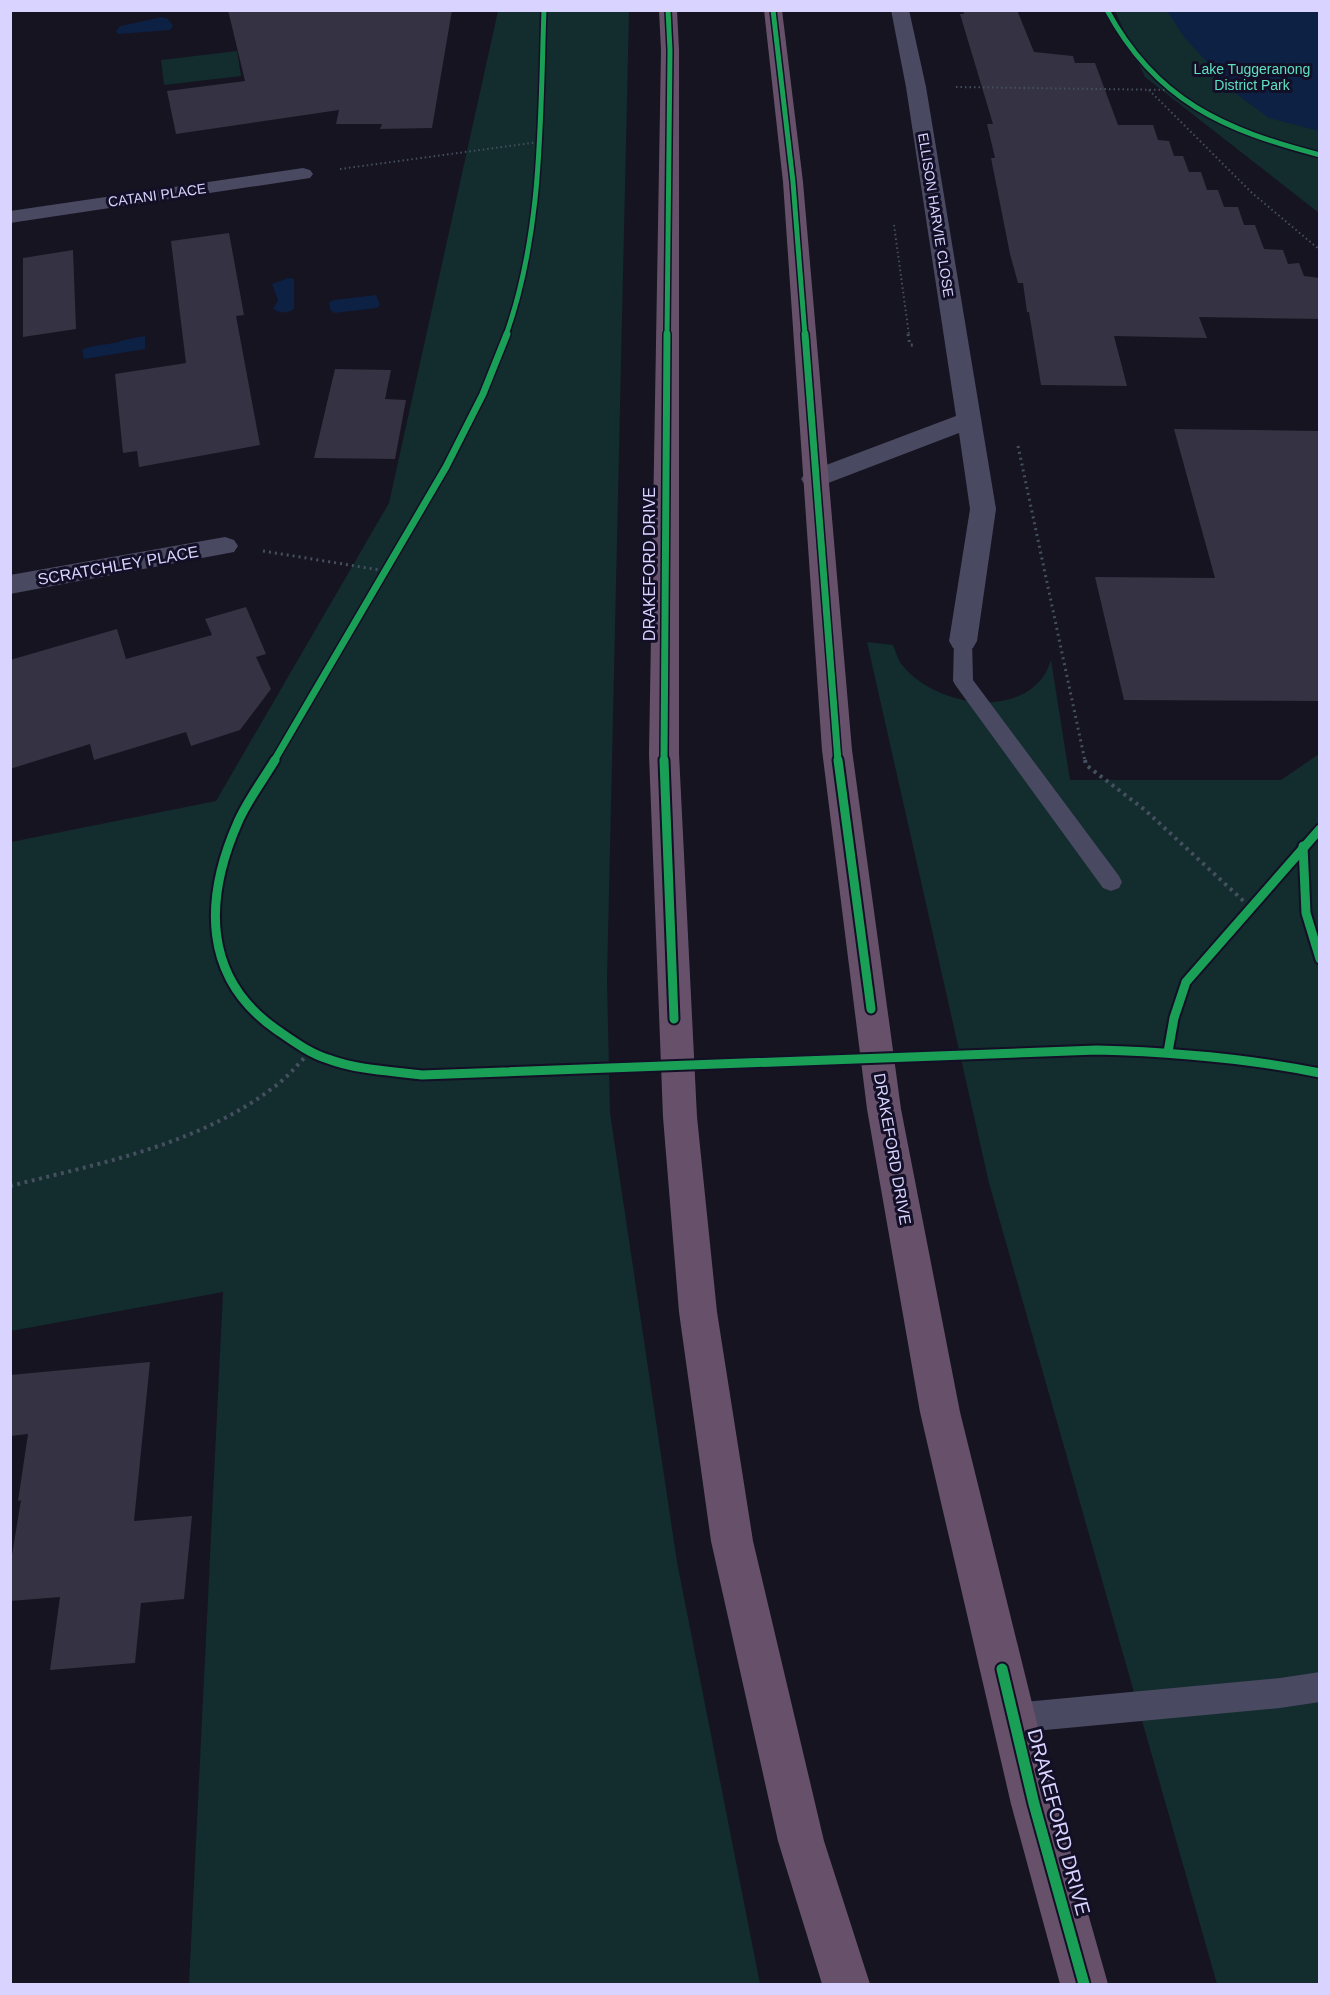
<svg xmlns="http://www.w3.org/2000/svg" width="1330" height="1995" font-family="Helvetica,sans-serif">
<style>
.green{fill:#132c2d}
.water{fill:#0d2144}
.building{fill:#343243}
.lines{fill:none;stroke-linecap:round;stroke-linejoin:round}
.path-far2{stroke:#44505f;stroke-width:2;stroke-dasharray:1.5 3;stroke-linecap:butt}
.path-far1{stroke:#44505f;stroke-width:3;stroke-dasharray:2 4;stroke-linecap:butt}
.path{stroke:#44505f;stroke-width:4;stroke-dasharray:3 4.5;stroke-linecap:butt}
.lane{fill:#4a4962;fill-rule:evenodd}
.street{fill:#4a4962;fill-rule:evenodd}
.highway{fill:#67516a;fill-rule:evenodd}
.cycleway-far3-casing{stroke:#130f26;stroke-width:8}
.cycleway-far2-casing{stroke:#130f26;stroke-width:10}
.cycleway-far1-casing{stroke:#130f26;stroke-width:13}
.cycleway-casing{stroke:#130f26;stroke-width:15}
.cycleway-far3{stroke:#1a9f57;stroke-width:5}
.cycleway-far2{stroke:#1a9f57;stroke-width:7}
.cycleway-far1{stroke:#1a9f57;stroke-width:9}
.cycleway{stroke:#1a9f57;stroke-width:11}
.labels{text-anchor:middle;stroke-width:6;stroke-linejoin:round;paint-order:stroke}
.far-park-label{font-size:14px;fill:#5fe0c0;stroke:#130f26}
.far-street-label{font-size:14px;fill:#d9d4ff;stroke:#130f26}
.street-label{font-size:16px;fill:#d9d4ff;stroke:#130f26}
.near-street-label{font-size:20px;fill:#d9d4ff;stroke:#130f26}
</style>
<rect width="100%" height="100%" fill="#161421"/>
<g class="green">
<polygon points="498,11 629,11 607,980 610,1113 677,1562 760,1984 189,1984 223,1292 11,1331 11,842 216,801 389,503"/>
<polygon points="1115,11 1319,11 1319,213 1145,77"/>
<polygon points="237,51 241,76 164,85 161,60"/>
<path d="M867,642L893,645C896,652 898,661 903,666C933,703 1011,720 1043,677C1047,672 1049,665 1051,660L1070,780H1281L1319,754V1984H1217L989,1183Z"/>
</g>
<g class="water">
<polygon points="1167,11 1319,11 1319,131 1269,118 1234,92 1185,38"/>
<polygon points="162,17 168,19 173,26 170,30 118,34 116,31 121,26"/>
<path d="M288,278L294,279V309C286,314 281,313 273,309L278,300L272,284Z"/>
<polygon points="376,295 380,305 377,308 334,313 330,309 329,302 334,300"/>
<path d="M145,336V349L84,359L82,350C97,343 107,346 121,341C129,339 136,337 145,336Z"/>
</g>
<g class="building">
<polygon points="228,10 452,10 432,128 380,129 382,124 336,124 339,110 176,134 167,91 245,81"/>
<polygon points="963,10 1017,10 1034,52 1073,56 1075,63 1095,63 1118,125 1153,125 1158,140 1169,141 1174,156 1183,156 1189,172 1201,172 1207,190 1218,190 1224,207 1238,207 1244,225 1255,225 1264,249 1283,250 1288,264 1299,263 1304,276 1320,278 1320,319 1199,317 1207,338 1114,336 1127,386 1041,385 1029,312 1027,312 1023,283 1018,283 1010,254 991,158 995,158 987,124 993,124 960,14 964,14"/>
<polygon points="229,233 244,315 236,316 260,445 139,467 137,451 123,453 115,374 186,363 171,241"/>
<polygon points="73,250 76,329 23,337 23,258"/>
<polygon points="335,369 391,370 385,399 406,400 395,459 314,458"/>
<polygon points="1174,429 1320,431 1320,701 1124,700 1095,577 1215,578"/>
<polygon points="246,607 266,654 256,657 271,689 240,730 191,746 186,732 94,760 90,744 10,769 10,660 117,629 126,659 212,635 205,619"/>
<polygon points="150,1362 134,1521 192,1516 184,1599 141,1603 135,1663 50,1670 60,1597 10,1601 10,1567 21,1500 18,1501 28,1434 10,1436 10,1375"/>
</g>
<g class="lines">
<g class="path-far2">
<polyline points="956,87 1169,90"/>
<polyline points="1149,90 1252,193 1320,250"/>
<polyline points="340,169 539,142"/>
<polyline points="894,225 909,335"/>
</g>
<g class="path-far1">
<polyline points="908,334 910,345 916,345"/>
<polyline points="1018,446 1085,761"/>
<polyline points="263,551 386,571"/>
</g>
<g class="path">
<polyline points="1085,760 1086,765 1145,810 1249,906"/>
<path d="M10,1186C101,1163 198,1145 274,1087C288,1077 298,1064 310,1052"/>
</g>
<g class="lane">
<polygon points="963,634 970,636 972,641 973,680 1119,876 1122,882 1119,888 1111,891 1103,888 956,686 953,681 954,641 956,636"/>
<polygon points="1320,1672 1320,1702 1280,1708 1014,1733 1003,1729 999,1718 1003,1707 1014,1703 1280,1678"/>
</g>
<g class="street">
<polygon points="891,10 909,10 926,87 996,509 977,641 973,648 963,651 953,648 949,641 970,509 959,433 823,485 814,487 805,485 801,479 805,473 956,416 906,87"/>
<polygon points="303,168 310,170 313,174 310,178 10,223 10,211"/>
<polygon points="225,537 234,540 238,546 234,552 10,594 10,575"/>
</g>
<g class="highway">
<polygon points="659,10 677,10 679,50 679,754 697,1117 717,1312 753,1541 824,1841 870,1984 822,1984 778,1841 711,1541 679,1312 663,1117 649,754 661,50"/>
<polygon points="764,10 782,10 803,182 852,750 901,1109 960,1412 1057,1804 1108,1984 1060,1984 1011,1804 920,1412 867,1109 822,750 783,182"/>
</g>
<defs>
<g id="cycleway-far3">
<polyline points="773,10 793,182 805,335"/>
<path d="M1107,10C1156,101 1224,130 1320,155"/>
<path d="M506,335C543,231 540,119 544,10"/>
<polyline points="667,335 670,50 668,10"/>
</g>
<g id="cycleway-far2">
<polyline points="805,334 838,761"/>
<polyline points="274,761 446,467 483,394 507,334"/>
<polyline points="664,761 667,334"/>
</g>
<g id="cycleway-far1">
<path d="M275,760C263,780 247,801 238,822C204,899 202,978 277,1030C293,1041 309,1053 328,1059C357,1070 391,1071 422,1075L1097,1050C1172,1052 1246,1058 1320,1073"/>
<polyline points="664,760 674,1019"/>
<polyline points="838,760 871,1009"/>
<polyline points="1303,846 1306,913 1320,959"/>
<polyline points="1168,1052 1174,1018 1186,982 1320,829"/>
</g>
<polyline id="cycleway" points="1002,1669 1034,1804 1084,1984"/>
</defs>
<use href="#cycleway-far3" class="cycleway-far3-casing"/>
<use href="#cycleway-far2" class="cycleway-far2-casing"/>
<use href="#cycleway-far1" class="cycleway-far1-casing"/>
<use href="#cycleway" class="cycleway-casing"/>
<use href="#cycleway-far3" class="cycleway-far3"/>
<use href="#cycleway-far2" class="cycleway-far2"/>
<use href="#cycleway-far1" class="cycleway-far1"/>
<use href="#cycleway" class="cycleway"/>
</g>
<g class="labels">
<g class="far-park-label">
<text x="1252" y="74">Lake Tuggeranong<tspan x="1252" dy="16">District Park</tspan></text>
</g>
<g class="far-street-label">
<text transform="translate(157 195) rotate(-8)" y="5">CATANI PLACE</text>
<text transform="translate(936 215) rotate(81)" y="5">ELLISON HARVIE CLOSE</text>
</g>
<g class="street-label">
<text transform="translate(649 564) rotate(-90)" y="6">DRAKEFORD DRIVE</text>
<text transform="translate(118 565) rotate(-10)" y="6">SCRATCHLEY PLACE</text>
<text transform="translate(893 1149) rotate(80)" y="6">DRAKEFORD DRIVE</text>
</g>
<g class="near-street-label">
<text transform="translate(1059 1822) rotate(75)" y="7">DRAKEFORD DRIVE</text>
</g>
</g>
<rect width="1330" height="1995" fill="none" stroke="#d9d4ff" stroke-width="24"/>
</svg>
